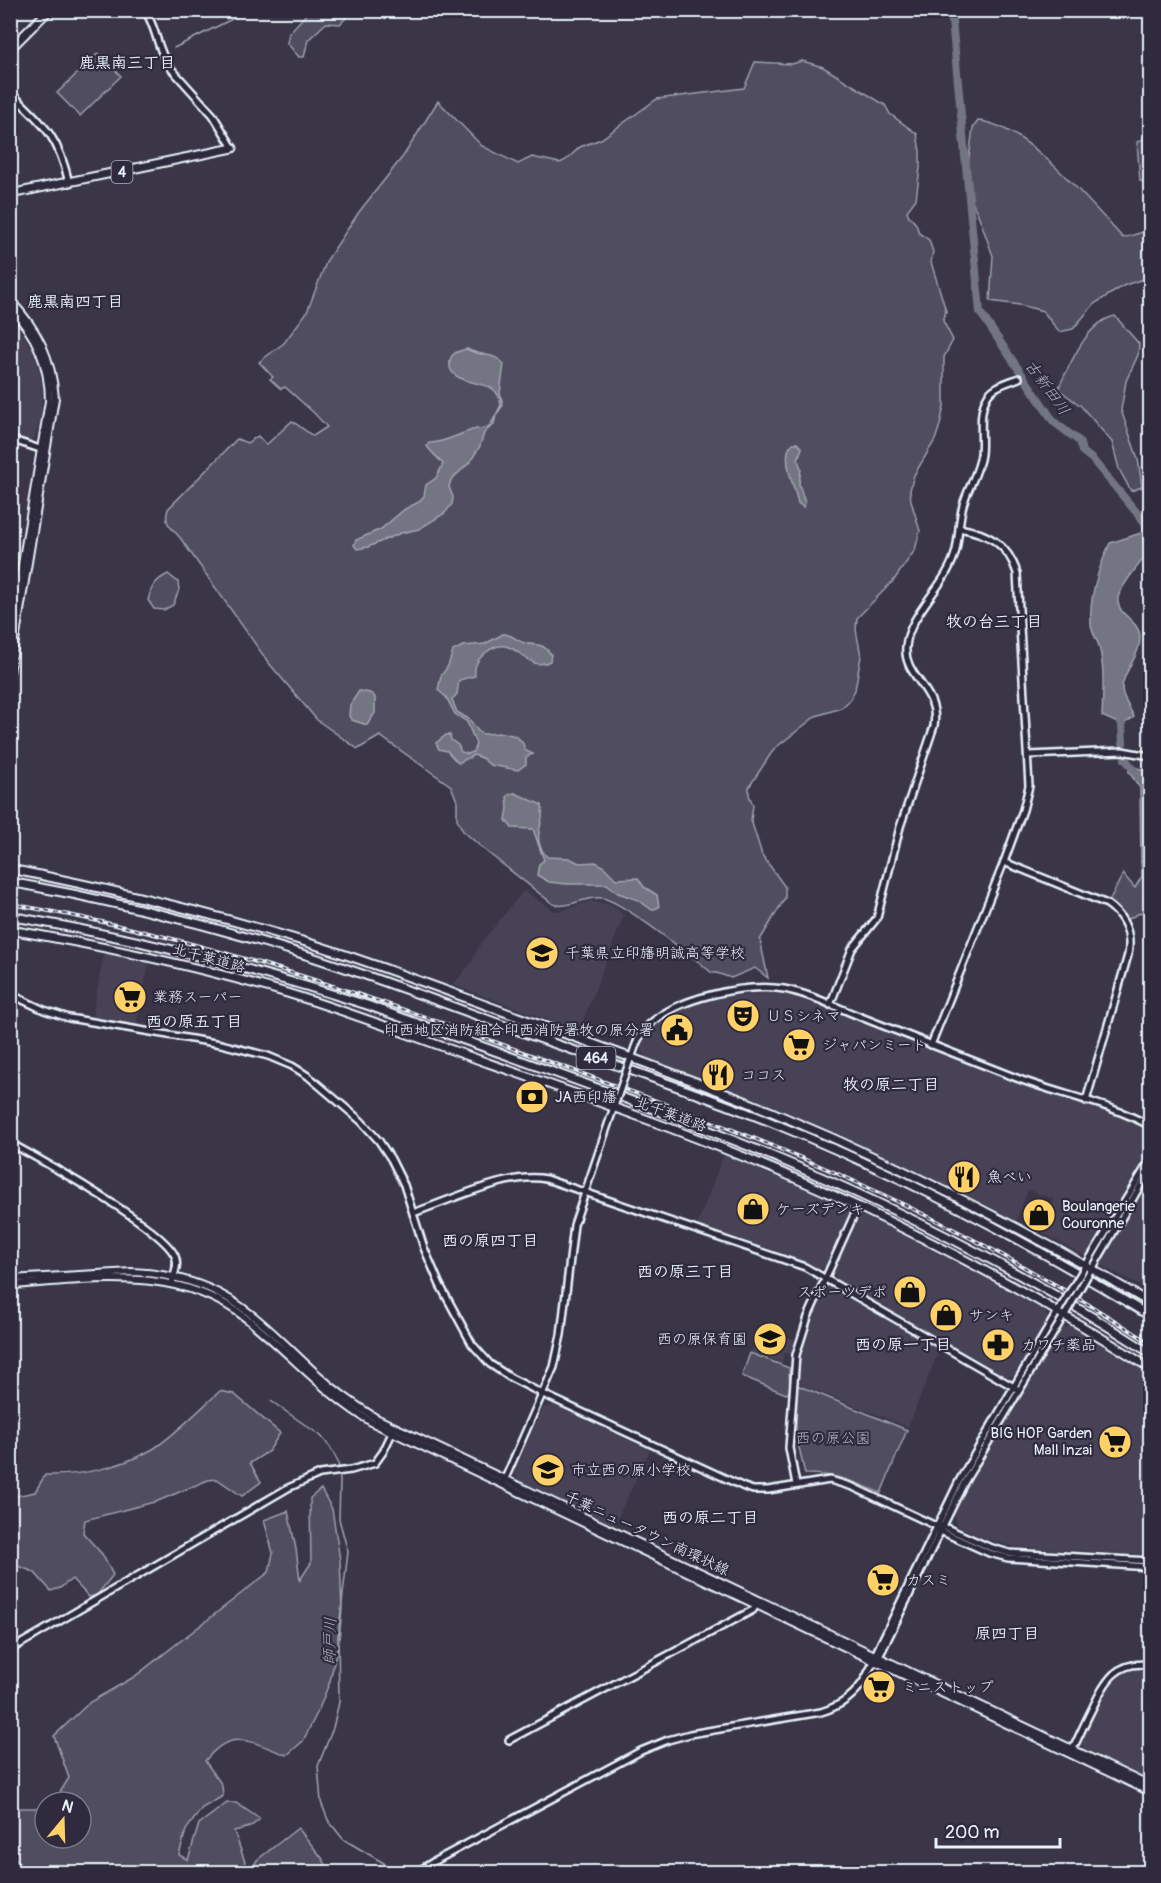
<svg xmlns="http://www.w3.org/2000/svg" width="1161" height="1883" font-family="Pangolin,'Klee One',sans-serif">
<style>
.built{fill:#464354}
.green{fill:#504e5f;stroke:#9ca0ac;stroke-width:1.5}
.water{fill:#737482;stroke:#a2a6b1;stroke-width:1.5}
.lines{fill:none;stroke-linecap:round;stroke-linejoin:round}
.stream{stroke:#a2a6b1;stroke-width:1.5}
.river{stroke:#737482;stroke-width:8}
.tertiary-casing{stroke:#e8f1f8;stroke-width:10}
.secondary-casing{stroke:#e8f1f8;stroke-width:10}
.primary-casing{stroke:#e8f1f8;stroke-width:11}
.trunk-casing{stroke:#e8f1f8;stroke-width:11}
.tertiary{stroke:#2f2a3d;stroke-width:5}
.secondary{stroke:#2f2a3d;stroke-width:6}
.primary{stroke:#2f2a3d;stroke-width:7}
.trunk{stroke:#2f2a3d;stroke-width:7}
.rail-casing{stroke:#e8f1f8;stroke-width:4}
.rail{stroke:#2f2a3d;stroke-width:1.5;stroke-dasharray:4.5;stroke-linecap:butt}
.tertiary-bridge-casing{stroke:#e8f1f8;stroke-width:10;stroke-linecap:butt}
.tertiary-bridge{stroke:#2f2a3d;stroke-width:5}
.labels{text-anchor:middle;stroke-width:4.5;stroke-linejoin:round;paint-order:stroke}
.shield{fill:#2f2a3d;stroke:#b0b5c0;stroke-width:1.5}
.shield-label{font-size:14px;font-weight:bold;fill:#e8f1f8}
.poi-label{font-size:15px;fill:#e8f1f8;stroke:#2f2a3d;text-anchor:start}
.street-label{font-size:15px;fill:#e8f1f8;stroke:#2f2a3d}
.park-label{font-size:15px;fill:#b3b8c2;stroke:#2f2a3d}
.neighbourhood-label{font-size:16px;font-weight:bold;fill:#e8f1f8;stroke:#2f2a3d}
.water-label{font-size:16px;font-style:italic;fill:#aeb2bd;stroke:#2f2a3d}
</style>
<rect width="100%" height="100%" fill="#3a3648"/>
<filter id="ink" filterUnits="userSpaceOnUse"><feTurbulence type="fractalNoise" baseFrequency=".0167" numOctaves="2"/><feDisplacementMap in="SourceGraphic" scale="12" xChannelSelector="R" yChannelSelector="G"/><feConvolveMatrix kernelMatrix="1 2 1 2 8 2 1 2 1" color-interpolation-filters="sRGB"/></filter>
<g filter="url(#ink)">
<g class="built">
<polygon points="10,319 23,334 35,355 42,383 41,416 35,438 27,442 11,434"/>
<polygon points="524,890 554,911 560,911 590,901 611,905 624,915 579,1031 453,985 471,963 481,943"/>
<polygon points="104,953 149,964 136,1025 92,1017"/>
<polygon points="770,993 789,995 1043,1093 1118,1114 1150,1129 1150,1293 1129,1279 1111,1271 1043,1233 1054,1199 1028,1190 1015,1224 860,1145 760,1101 645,1058 640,1046 643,1039 654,1025 668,1015 711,998"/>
<polygon points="724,1154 846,1206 849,1215 827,1266 819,1269 788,1255 697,1225"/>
<polygon points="865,1216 915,1240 938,1254 954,1260 1045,1310 1048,1320 1015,1375 1005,1378 836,1279 833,1269 857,1218"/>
<polygon points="833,1285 940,1348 908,1427 797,1383 800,1356 806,1331 825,1288"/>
<polygon points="761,1326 795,1340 791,1354 784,1353 782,1363 751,1352"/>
<polygon points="1071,1326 1150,1375 1150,1555 1016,1547 985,1539 958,1526 954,1514 978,1469 1061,1328"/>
<polygon points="554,1405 650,1450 614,1525 519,1482 514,1473 543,1408"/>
<polygon points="1147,1668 1150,1669 1150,1781 1087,1751 1081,1744 1082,1739 1108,1684 1128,1671"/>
</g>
<g class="green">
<polygon points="310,10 353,11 340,24 326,23 308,40 304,57 299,57 287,43 289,33"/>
<polygon points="98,53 121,76 80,116 57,93"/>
<path d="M802,61L823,67L885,105L890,114L917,134L920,151V168L916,199L907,211L909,216L916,224L919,233L929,240L933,252L931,262L946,311L943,321L953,340L944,357V406L940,425L935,440L914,475L910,490L911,501L920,531L915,550L894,580L857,618L856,630L861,656L855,690L849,701L841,708L816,716L774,749L749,787V795L753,805L751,820L762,855L785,887V898L760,940L768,978L755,968L731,978L717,973H712L699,962C680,948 621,901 602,898C586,895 568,910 553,904L487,852L463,831L457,819V801L451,786L380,736L358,749L317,720L268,662L181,539C172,527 163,525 168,509L237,439L247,443L258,436L266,445L292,421L313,436L327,427L314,413L285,387L281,389L270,379L273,377L259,362L284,343L307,312L327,260L359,212L404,155L438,101L482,146L518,164L532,157L560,163L566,160L580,147L601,139L657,99L744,88L755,62L792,64Z"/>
<path d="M978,121C1026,124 1090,203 1123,238L1150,230V277L1125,285L1094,304L1073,329L1059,332L1043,311L1020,305L990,301L993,256L978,214L965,187L973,128Z"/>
<polygon points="1150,136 1150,184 1140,181 1137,142"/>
<path d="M1115,316L1139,344L1138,355L1126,381L1121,410L1138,459L1142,487L1131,491L1119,469L1112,442L1081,406L1058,389C1070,365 1086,322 1115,316Z"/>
<path d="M168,574L178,582L179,590L173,605L164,610L154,609L148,600C152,585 155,581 168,574Z"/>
<polygon points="1150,861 1150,908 1126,920 1121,912 1109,901 1123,874 1135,888 1142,876 1141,862"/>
<polygon points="750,1353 789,1368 790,1392 786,1394 742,1376"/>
<path d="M797,1385L907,1430L881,1493C853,1481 837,1474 805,1474L796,1434Z"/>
<path d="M220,1391L234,1394L280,1433L269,1451L250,1463L261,1482L242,1496L217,1479L208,1480L158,1501L85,1520L83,1533L102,1554L113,1575L97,1595L89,1597L72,1579L60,1588L51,1591L34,1572L18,1566L11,1571V1497L35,1492L45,1475C81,1476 122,1467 153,1449C174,1436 201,1408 220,1391Z"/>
<path d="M321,1489L332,1509L340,1560L342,1609L339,1640L330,1681L319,1709L303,1741L287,1755C252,1743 232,1726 205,1761L222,1785L223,1796L202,1808L186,1830L179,1855L188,1860L199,1824L227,1803H236L260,1819L250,1827L234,1831L245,1862L238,1872H214L203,1865L171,1872H22L19,1863L11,1853V1808H45V1838H81V1802H54L69,1778L54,1736L90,1702L134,1677L269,1572L273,1553L264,1520L288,1511L296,1549L300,1580L311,1563L310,1498Z"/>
<polygon points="298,1828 322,1858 330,1872 251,1872 257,1860"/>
</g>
<g class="water">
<path d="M467,349C480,357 494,352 504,364L500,393L503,405L496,415L494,424L484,433L480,446L470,462L451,480L449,487L453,497L452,504L445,513L419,529L401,533L368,547L357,549L354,545L356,540L381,529L405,509L419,502L424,496L426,485L436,478L443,464C438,457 432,454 427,446L429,443C443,444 462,432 476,429C481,428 484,430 489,426C492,424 499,409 501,405C500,398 498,393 493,389C481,381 446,383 450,361C451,352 460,351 467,349Z"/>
<path d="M793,443H797L802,448L798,459L801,469L799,484L805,503L803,507L798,503C795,487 779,455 793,443Z"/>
<path d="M1141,533L1148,552C1140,564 1120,586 1118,598C1116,615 1139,620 1140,636C1141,656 1123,670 1122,688C1122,698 1130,708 1134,717L1122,725L1102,716C1103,693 1105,668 1099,646C1097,639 1091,632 1091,624C1089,597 1099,567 1110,543Z"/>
<path d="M503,634C513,634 516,641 525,643C538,647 540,641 551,654L550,661C524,676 515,626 483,655C476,662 474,667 475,676L459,680L457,694L452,700L457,712L469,719L478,731L482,734L503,733L516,736L522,742L526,751L533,754L526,757V764L518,770L490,765L482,758L474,755L458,763L447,751L439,749L436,743L446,735H450L451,740L458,745L461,752L468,754L473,752L476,744L467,722L455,714L446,697L438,690L441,676L448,666L453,651L463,646L485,644Z"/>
<polygon points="359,691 370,693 375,697 375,713 367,725 352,720 349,716 350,705"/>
<polygon points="1129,766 1150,771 1150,861 1141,862 1140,788 1129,772"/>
<path d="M515,793L542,805C546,824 529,837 547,857L569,858L579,863L596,862L603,866L616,879L638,878L644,887L657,895L659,907L652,910L638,900L618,893L607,884H566L549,882L537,875L539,864L544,860L533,829L512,828L506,820L508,808L507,797L510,794Z"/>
</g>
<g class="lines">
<g class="stream">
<polyline points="174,48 250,10"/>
<polyline points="271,1401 321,1436 330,1447 338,1462 340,1481 339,1519 348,1552 338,1636 339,1702 333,1728 318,1766 321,1802 328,1820 343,1839 399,1872"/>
</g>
<g class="river">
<polyline points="951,10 980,312 1054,422 1079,441 1082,451 1092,459 1147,525 1146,533 1138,543"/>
<polyline points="1119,715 1122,725 1123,743"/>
<polyline points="1125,759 1135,771"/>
</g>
<defs>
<g id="tertiary">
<path d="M145,10C156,27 157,48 168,65L213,115L233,148"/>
<path d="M10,92C44,125 58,135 69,183"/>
<polyline points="10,439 43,450"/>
<polyline points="1029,755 1122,751 1150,756"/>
<path d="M1004,862L1107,904C1125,917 1132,934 1128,955L1086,1101"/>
<polyline points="10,994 44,1010 69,1018 221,1044 268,1056 292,1066 308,1076 361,1121 379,1141 391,1159 404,1185 424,1248 440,1285 472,1344 490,1364 511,1378 543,1394 744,1487 753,1490 768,1490 830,1480 853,1487 936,1526 942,1526 989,1547 1009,1553 1150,1561"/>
<path d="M830,1005L852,949L877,918L900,827L934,726C940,689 903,677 906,647C909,612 948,585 956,550C959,535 959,520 963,505C968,487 979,472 981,454C983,437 978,415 986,399C991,386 1007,383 1019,378"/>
<path d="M931,1045L1004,862L1023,810L1029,786L1017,573C1008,544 988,533 959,528"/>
<path d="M631,1059C635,1047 638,1036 647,1027C674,998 745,983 784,989C810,994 836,1007 861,1017C912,1037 963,1057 1014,1077C1059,1095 1108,1102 1150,1126"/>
<path d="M10,1143C43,1161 162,1227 175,1256C179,1265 174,1274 172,1283"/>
<path d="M413,1213C449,1201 510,1171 546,1179L805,1267L1019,1390"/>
<polyline points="1084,1268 1150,1160"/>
<polyline points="1091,1271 1150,1169"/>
<polyline points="504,1481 554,1367 561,1335 574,1225 615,1104"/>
<polyline points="796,1484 789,1448 796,1355 808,1317 858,1206"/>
<polyline points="938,1530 989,1553 1008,1558 1150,1567"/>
<polyline points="10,1650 288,1488 320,1474 351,1470 375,1463 383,1452 394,1429"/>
<polyline points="874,1657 959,1481 1058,1311"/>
<polyline points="509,1740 753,1610 756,1605"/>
<path d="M1072,1751C1078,1738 1084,1725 1090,1713C1104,1685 1114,1659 1150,1665"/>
<path d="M417,1872L433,1862L641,1751L668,1740L690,1734L821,1712C841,1706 856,1695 866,1677C870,1669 872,1662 879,1657L964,1483L1065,1314"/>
</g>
<g id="secondary">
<path d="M10,300C38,329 52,358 55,398L10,672"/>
<path d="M10,308C36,334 49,365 49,401L10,637"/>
<path d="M10,1279L132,1272C158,1273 184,1278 208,1288C251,1306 283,1344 317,1374C335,1391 355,1405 376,1418L1150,1786"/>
<path d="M10,1285C91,1280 179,1264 247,1319C290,1353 325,1395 373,1423L1150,1792"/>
</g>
<g id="primary">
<polyline points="10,49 49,10"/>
<polyline points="10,194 233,148"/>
</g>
<g id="trunk">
<path d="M10,869C111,889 211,913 309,943C380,965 449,992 518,1017C603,1047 688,1078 772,1112C902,1166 1029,1231 1150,1303"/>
<path d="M10,882C111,900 211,925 309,956C383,980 456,1008 530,1035C612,1064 697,1092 778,1125C908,1178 1031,1243 1150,1316"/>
<path d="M10,916C132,937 250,967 367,1005C487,1049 609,1090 728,1138C874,1196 1018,1268 1150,1353"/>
<path d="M10,930C104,946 196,966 287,993C356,1014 423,1040 491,1064C615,1107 740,1151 859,1207C959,1254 1057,1309 1150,1368"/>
</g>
</defs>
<use href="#tertiary" class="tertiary-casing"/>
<use href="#secondary" class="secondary-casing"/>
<use href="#primary" class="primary-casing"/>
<use href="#trunk" class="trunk-casing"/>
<use href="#tertiary" class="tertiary"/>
<use href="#secondary" class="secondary"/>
<use href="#primary" class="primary"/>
<use href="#trunk" class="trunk"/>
<defs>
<path id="rail" d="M10,904C190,934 361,993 531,1055C610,1084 690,1112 768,1144C900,1198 1030,1265 1150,1343"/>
</defs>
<use href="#rail" class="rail-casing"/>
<use href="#rail" class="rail"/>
<defs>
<g id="tertiary-bridge">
<polyline points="615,1104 630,1060"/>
<polyline points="1059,1310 1084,1268"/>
<polyline points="1066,1313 1090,1271"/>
</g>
</defs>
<use href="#tertiary-bridge" class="tertiary-bridge-casing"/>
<use href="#tertiary-bridge" class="tertiary-bridge"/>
</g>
</g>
<defs>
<symbol id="school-disc" viewBox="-11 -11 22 22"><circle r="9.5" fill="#ffd166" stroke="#2f2a3d"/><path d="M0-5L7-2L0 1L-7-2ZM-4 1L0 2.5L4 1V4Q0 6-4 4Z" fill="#111"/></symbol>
<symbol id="supermarket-disc" viewBox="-11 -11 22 22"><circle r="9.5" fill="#ffd166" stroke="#2f2a3d"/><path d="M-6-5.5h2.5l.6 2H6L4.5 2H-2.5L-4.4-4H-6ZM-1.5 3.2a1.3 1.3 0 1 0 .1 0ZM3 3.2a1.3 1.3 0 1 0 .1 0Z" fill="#111"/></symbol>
<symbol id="theatre-disc" viewBox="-11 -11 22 22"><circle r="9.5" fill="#ffd166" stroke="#2f2a3d"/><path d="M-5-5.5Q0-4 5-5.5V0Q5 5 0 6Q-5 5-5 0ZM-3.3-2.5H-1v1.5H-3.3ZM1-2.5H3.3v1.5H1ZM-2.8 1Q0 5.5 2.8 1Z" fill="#111"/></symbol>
<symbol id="civic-disc" viewBox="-11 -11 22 22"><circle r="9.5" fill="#ffd166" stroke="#2f2a3d"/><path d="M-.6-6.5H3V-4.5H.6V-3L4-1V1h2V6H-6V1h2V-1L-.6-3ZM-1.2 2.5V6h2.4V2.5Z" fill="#111"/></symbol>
<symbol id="restaurant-disc" viewBox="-11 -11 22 22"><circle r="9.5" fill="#ffd166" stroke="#2f2a3d"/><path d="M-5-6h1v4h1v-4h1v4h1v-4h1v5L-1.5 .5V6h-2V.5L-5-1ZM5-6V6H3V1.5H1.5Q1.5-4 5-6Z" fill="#111"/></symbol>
<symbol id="bank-disc" viewBox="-11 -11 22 22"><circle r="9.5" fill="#ffd166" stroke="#2f2a3d"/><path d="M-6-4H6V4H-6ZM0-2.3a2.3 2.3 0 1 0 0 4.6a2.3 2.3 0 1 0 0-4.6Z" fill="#111"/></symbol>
<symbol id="shop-disc" viewBox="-11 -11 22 22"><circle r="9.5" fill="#ffd166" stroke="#2f2a3d"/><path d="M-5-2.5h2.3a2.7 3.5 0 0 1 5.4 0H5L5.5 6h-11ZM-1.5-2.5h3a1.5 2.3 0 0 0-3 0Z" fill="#111"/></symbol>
<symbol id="pharmacy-disc" viewBox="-11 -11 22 22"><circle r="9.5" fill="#ffd166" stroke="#2f2a3d"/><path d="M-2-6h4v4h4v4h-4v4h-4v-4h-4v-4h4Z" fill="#111"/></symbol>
</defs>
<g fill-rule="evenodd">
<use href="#school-disc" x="523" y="934" width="38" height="38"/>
<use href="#supermarket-disc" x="111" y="978" width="38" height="38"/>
<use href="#theatre-disc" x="724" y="997" width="38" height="38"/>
<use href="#civic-disc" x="658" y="1011" width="38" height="38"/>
<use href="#supermarket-disc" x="780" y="1026" width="38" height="38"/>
<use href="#restaurant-disc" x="699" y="1056" width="38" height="38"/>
<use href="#bank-disc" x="513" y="1078" width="38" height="38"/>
<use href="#restaurant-disc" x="945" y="1158" width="38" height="38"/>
<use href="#shop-disc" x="734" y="1190" width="38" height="38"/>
<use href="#shop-disc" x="1020" y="1196" width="38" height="38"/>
<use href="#shop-disc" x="891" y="1273" width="38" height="38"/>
<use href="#shop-disc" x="927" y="1296" width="38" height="38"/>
<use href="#school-disc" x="751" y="1320" width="38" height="38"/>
<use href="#pharmacy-disc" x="979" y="1326" width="38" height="38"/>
<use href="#supermarket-disc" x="1096" y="1423" width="38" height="38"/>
<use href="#school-disc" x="529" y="1451" width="38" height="38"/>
<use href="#supermarket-disc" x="864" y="1561" width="38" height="38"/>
<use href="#supermarket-disc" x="860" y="1668" width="38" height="38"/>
</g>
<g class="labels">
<g class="shield">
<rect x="111.5" y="161" width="21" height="22" rx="4.5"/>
<rect x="576.5" y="1047" width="39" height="22" rx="4.5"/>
</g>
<g class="shield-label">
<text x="122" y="177">4</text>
<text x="596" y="1063">464</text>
</g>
<g class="poi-label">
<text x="565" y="958">千葉県立印旛明誠高等学校</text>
<text x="153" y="1002">業務スーパー</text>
<text x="766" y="1021">ＵＳシネマ</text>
<text x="654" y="1035" text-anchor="end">印西地区消防組合印西消防署牧の原分署</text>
<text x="822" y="1050">ジャパンミート</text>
<text x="741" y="1080">ココス</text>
<text x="555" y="1102">JA西印旛</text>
<text x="987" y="1182">魚べい</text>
<text x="1062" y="1211">Boulangerie<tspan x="1062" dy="17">Couronne</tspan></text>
<text x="776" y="1214">ケーズデンキ</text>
<text x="887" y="1297" text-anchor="end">スポーツデポ</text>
<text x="969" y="1320">サンキ</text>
<text x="747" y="1344" text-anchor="end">西の原保育園</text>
<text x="1021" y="1350">カワチ薬品</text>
<text x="1092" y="1438" text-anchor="end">BIG HOP Garden<tspan x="1092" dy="17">Mall Inzai</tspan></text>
<text x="571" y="1475">市立西の原小学校</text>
<text x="906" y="1585">カスミ</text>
<text x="902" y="1692">ミニストップ</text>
</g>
<g class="street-label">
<text transform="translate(209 958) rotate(15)" y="5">北千葉道路</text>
<text transform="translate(671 1114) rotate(20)" y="5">北千葉道路</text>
<text transform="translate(647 1533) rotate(25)" y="5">千葉ニュータウン南環状線</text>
</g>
<g class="park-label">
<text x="833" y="1443">西の原公園</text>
</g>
<g class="neighbourhood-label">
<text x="127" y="68">鹿黒南三丁目</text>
<text x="75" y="307">鹿黒南四丁目</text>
<text x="994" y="627">牧の台三丁目</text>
<text x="194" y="1027">西の原五丁目</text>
<text x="891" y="1090">牧の原二丁目</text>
<text x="490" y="1246">西の原四丁目</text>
<text x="685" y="1277">西の原三丁目</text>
<text x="903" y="1350">西の原一丁目</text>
<text x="710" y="1523">西の原二丁目</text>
<text x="1007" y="1639">原四丁目</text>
</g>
<g class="water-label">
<text transform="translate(1048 387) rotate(54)" y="6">古新田川</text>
<text transform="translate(329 1641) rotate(-88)" y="6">師戸川</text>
</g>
</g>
<rect width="1161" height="1883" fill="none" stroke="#2f2a3d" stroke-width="36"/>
<rect x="18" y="18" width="1125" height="1847" fill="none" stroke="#e8f1f8" stroke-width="2" filter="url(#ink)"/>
<g transform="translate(63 1820) rotate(19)"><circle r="28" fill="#2f2a3d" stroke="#797a88" stroke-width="1.5"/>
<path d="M0-4.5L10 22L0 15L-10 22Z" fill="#ffd166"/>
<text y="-9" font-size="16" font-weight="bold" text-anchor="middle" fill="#e8f1f8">N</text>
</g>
<path d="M936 1838v9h124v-9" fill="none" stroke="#e8f1f8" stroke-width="3"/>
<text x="945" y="1838" font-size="18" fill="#e8f1f8" stroke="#2f2a3d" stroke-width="4.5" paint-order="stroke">200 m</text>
</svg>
